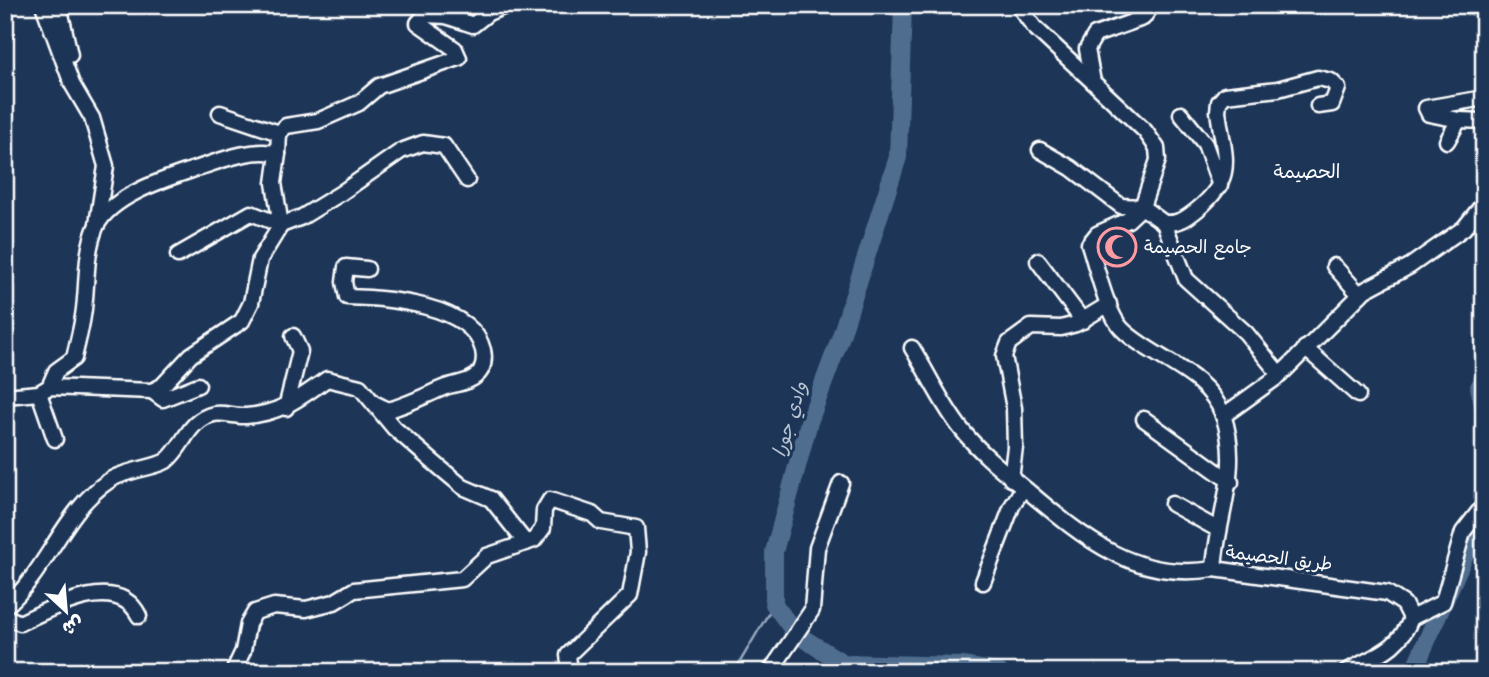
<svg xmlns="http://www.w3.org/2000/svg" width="1489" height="677" font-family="'Shantell Sans','Playpen Sans Arabic',sans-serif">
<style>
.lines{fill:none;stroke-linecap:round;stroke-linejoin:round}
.stream{stroke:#95a7bc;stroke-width:2.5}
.river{stroke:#4f6d8f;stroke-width:18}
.minor-casing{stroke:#fff;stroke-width:19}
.minor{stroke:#1d3557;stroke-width:14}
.labels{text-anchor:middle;stroke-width:6;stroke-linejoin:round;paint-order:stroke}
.poi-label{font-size:18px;fill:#fff;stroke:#1d3557;text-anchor:start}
.street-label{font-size:18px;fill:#fff;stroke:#1d3557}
.neighbourhood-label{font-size:19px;fill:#fff;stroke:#1d3557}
.water-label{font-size:19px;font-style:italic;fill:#b9c5d2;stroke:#1d3557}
</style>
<rect width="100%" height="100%" fill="#1d3557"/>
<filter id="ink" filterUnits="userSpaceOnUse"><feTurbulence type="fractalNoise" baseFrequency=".0143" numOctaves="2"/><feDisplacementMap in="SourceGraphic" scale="14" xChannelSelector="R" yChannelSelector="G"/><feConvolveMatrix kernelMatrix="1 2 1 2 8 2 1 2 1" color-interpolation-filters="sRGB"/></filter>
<g filter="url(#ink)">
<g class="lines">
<g class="stream">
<polyline points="786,637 786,621"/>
<polyline points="786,658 787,672"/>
<polyline points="734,672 774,604"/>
</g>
<g class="river">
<polyline points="903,5 898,157 840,339 809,422 774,552 774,604 796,634 843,663 962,666 999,672"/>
<polyline points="1484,380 1479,387 1484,409"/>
<polyline points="1413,672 1484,511"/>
</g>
<defs>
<g id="minor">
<polyline points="43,5 72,84 92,118 106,166 97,224"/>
<polyline points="59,5 70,55"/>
<polyline points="1018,5 1034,27 1093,82"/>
<path d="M1152,5L1143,18L1095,35L1087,49L1093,82L1145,131L1157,148L1158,160L1142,207L1128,220L1097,234L1089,244C1096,265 1107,314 1122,329C1152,359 1207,371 1223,415C1242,469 1217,516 1214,569L1387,593L1404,604L1411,618C1400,650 1373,656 1346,672"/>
<polyline points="1484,98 1426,108 1429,114 1459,120 1484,121"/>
<polyline points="220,113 279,133"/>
<polyline points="1181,114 1205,144 1220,186"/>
<polyline points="1447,141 1459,120"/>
<polyline points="1040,150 1071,168 1121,206 1142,207 1164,223 1186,279 1246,333 1280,375 1223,416"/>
<polyline points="278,154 279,133 286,126 318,121 359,103 379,86 459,58 455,49 418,23 425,15 446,16 473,25 488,13 508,5"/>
<path d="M1164,223C1179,224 1187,218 1198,209C1237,176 1224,158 1218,111L1219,102L1225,95L1278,89L1318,78L1331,81L1338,88L1332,104L1318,106"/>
<polyline points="178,255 251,213 281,225 302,217 341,193 401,151 423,143 444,146 467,180"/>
<polyline points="1038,261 1083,321"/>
<polyline points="1334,266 1360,295"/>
<path d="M367,269L346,267L344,282L347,297C386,298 472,304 483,350C485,358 484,369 477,375C468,384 454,383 443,388C424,396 407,405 388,410L376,404"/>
<path d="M912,348C929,375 942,405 962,430C981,454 1006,473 1029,492C1085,539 1136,582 1214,569"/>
<polyline points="1305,348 1358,395"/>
<polyline points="1280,375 1365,290 1410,266 1464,228 1484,203"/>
<polyline points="152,391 163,399 198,385"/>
<polyline points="39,393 55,439"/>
<path d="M5,396L39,393L49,387L56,371L74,358C77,344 81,330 83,316C88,287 84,255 96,227C110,196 165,179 195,169C219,161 253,147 278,154L274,183L281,225L260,259L251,303L242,321L191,355L162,386L152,391L49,387"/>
<polyline points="286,408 300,351 293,336"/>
<polyline points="1144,419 1231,482"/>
<polyline points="1011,479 1015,447 1014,408 1004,356 1009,343 1031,327 1061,328 1076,324 1109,304"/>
<polyline points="1172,504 1219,530"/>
<polyline points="983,582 1012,506 1023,488"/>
<path d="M5,607C48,571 63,510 110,480C125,470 155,468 166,461C185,446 187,420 214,414C224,412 236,417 246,416C280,414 300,398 327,379L360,387L394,428L432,461L463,487L491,499L526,543"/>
<path d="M5,616L20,623C51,608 118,572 139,616"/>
<polyline points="1411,618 1443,602 1463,532 1484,505"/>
<polyline points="233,672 243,651 248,624 255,612 274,606 306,609 334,602 354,590 462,579 487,556 534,540 543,528 544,510 550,500 592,514 601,522 636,528 638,552 630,595 568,655 570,672"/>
<polyline points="770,672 812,610 817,548 841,483"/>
</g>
</defs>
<use href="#minor" class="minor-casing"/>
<use href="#minor" class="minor"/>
</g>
</g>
<defs>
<symbol id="mosque-ring" viewBox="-11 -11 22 22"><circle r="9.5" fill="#1d3557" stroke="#ff9aa2" stroke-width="1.5"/><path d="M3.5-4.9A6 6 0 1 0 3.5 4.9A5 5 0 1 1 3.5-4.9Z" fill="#ff9aa2"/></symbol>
</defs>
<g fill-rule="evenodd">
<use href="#mosque-ring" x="1095" y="225" width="44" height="44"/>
</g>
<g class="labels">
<g class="poi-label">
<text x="1144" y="253">جامع الحصيمة</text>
</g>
<g class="street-label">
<text transform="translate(1279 558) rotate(7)" y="6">طريق الحصيمة</text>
</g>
<g class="neighbourhood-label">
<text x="1307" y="178">الحصيمة</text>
</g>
<g class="water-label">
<text transform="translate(789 419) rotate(-73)" y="7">وادي جورا</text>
</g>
</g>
<rect width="1489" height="677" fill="none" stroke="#1d3557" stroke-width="28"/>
<rect x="14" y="14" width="1461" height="649" fill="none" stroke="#fff" stroke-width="2.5" filter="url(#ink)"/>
<g transform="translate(66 611) rotate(154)" stroke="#1d3557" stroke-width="5" paint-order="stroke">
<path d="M0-5L12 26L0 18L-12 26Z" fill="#ffffff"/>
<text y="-10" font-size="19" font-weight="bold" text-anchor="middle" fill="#ffffff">ش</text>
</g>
</svg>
